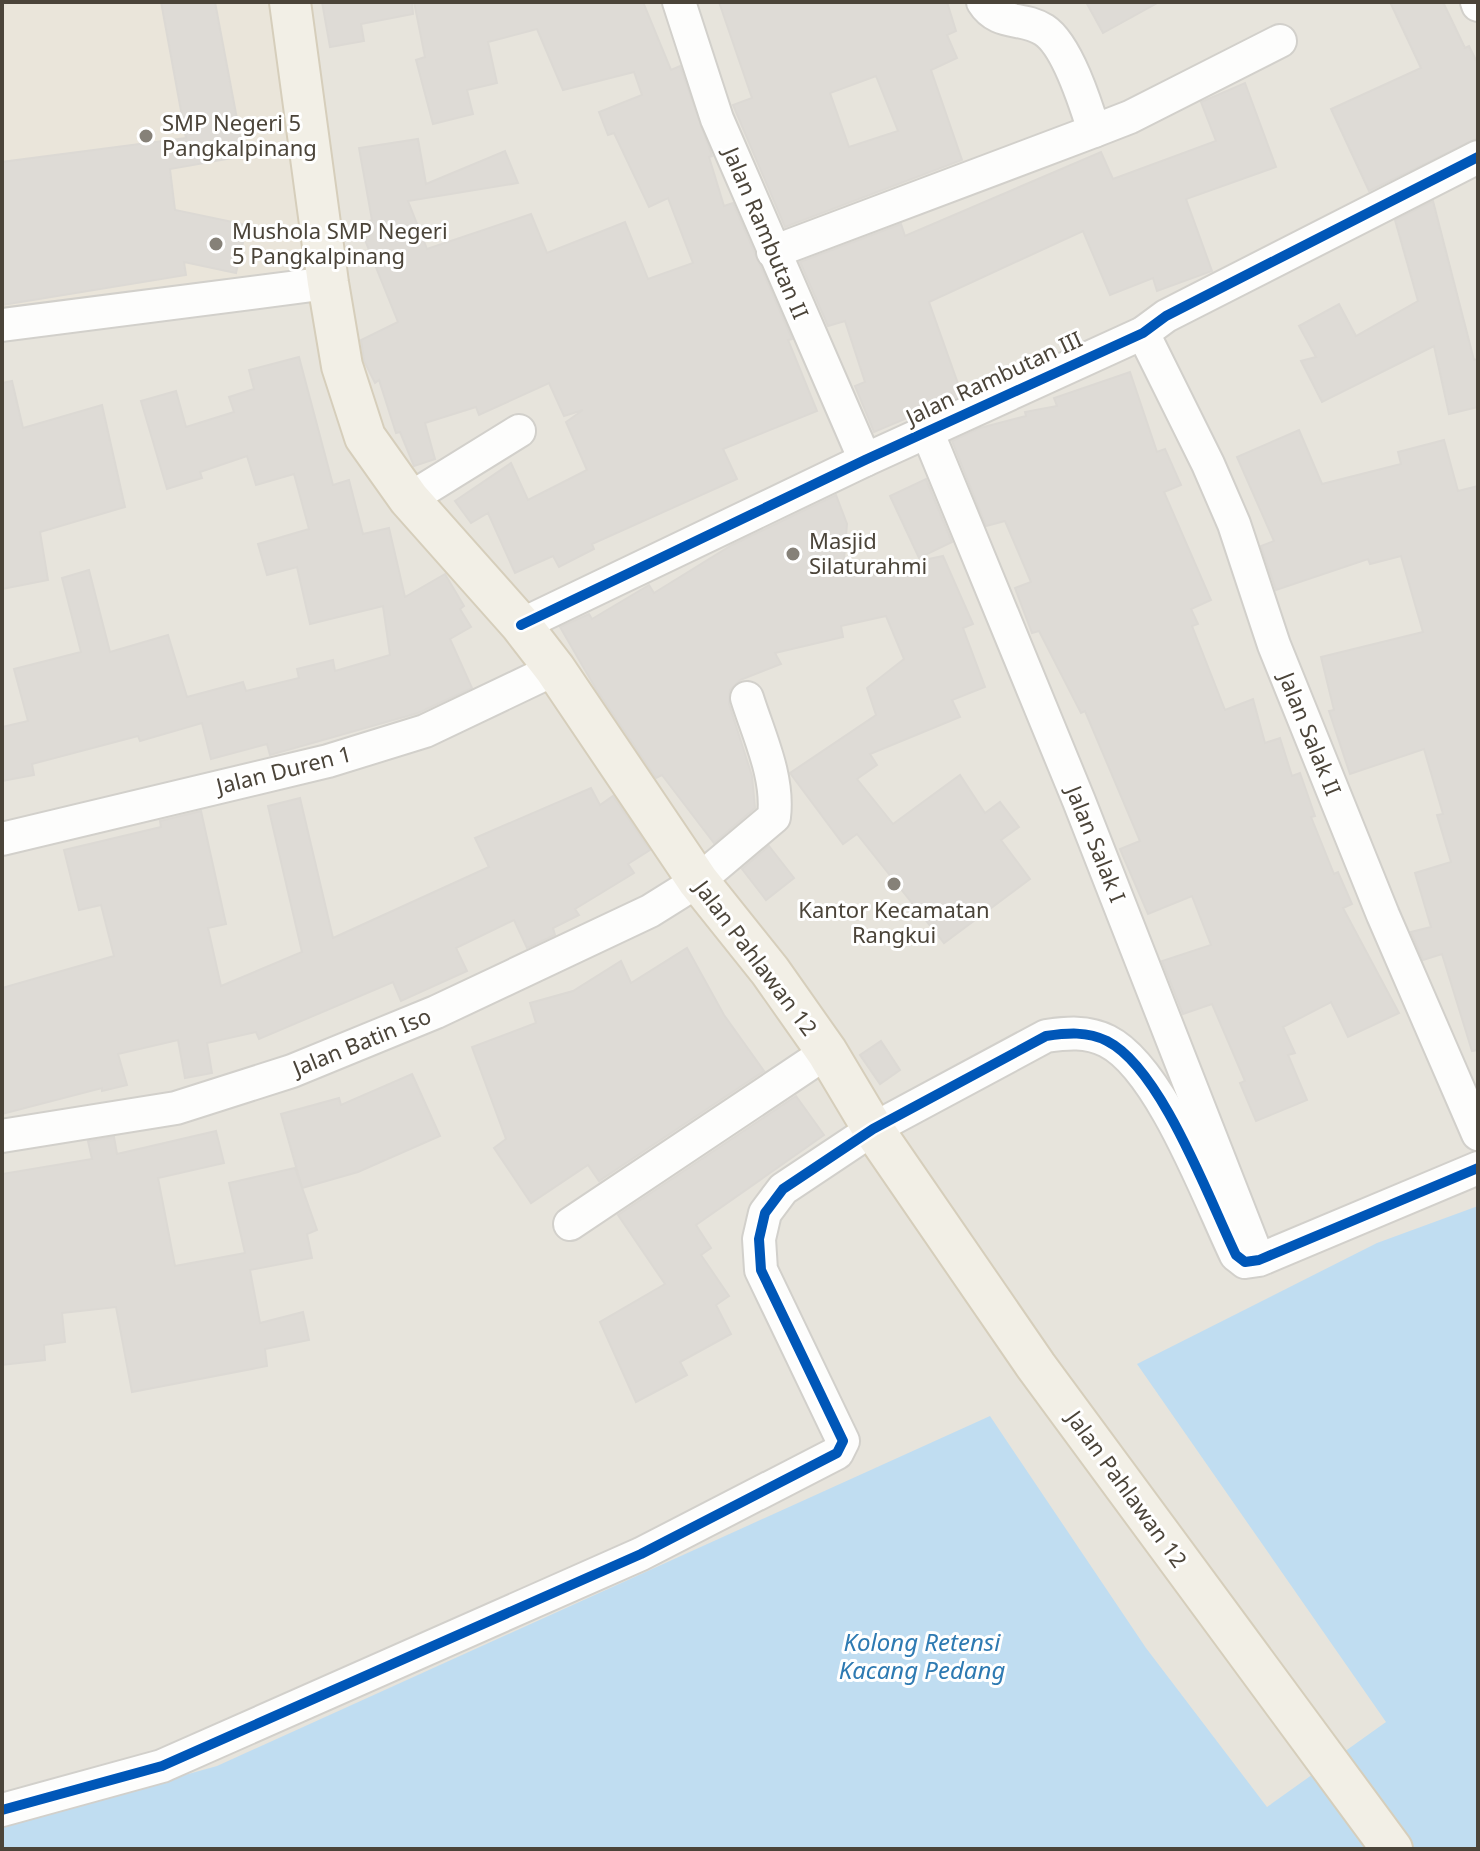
<svg xmlns="http://www.w3.org/2000/svg" width="1480" height="1851" font-family="'Noto Sans',sans-serif">
<style>
.residential{fill:#e7e4dc}
.education{fill:#eae5da}
.water{fill:#c0ddf1}
.building{fill:#dedbd6;stroke:#dcd9d4;stroke-width:2;fill-rule:evenodd}
.lines{fill:none;stroke-linecap:round;stroke-linejoin:round}
.minor-casing{stroke:#d2d0cb;stroke-width:36}
.major-casing{stroke:#d6cebb;stroke-width:44}
.minor{stroke:#fdfdfc;stroke-width:32}
.major{stroke:#f2efe6;stroke-width:40}
.cycleway-casing{stroke:#fff;stroke-width:15}
.cycleway{stroke:#0057b8;stroke-width:10}
.poi-dot{fill:#868178;stroke:#fff;stroke-width:3}
.labels{text-anchor:middle;stroke-width:6;stroke-linejoin:round;paint-order:stroke}
.poi-label{font-size:22px;fill:#4b4439;stroke:#fff;text-anchor:start}
.street-label{font-size:22px;fill:#4b4439;stroke:#fff}
.water-label{font-size:24px;font-style:italic;fill:#2e7ab2;stroke:#fff}
</style>
<rect width="100%" height="100%" fill="#f4f2ee"/>
<rect class="residential" x="2" y="2" width="1476" height="1847"/>
<polygon class="education" points="2,2 271,2 310,270 2,313"/>
<polygon class="water" points="1478,1206 1478,1849 2,1849 2,1826 217,1766 990,1416 1146,1648 1267,1807 1386,1722 1137,1364 1377,1243"/>
<g class="building">
<polygon points="161,2 215,2 244,156 170,169 175,210 247,225 236,273 184,262 186,275 2,305 2,162 186,138"/>
<polygon points="322,2 412,2 413,14 361,24 364,41 330,47"/>
<polygon points="414,2 643,2 671,70 680,66 712,156 709,157 724,206 733,203 792,339 788,340 817,411 723,449 737,479 592,544 594,549 559,567 553,556 515,573 488,513 471,523 455,501 511,463 528,500 587,470 566,422 583,410 564,416 549,383 479,415 476,407 425,423 435,459 414,466 400,432 396,433 379,380 375,383 364,361 361,340 398,322 359,225 372,220 359,148 418,139 426,184 505,151 518,183 408,201 427,249 531,214 547,253 625,222 648,279 693,263 668,198 649,207 614,133 608,135 599,112 642,95 634,72 563,90 537,29 488,42 497,83 467,90 473,114 433,124 416,60 425,57"/>
<path d="M719,2H947L956,31L947,35L957,58L931,70L962,160L785,227L733,105L752,98ZM876,76L898,131L849,147L830,93Z"/>
<polygon points="1086,2 1159,2 1103,33"/>
<polygon points="1390,2 1443,2 1465,48 1469,46 1478,64 1478,138 1369,191 1331,109 1421,68"/>
<polygon points="1245,83 1276,167 1186,199 1212,271 1157,291 1153,278 1110,295 1083,231 929,302 962,395 874,432 855,386 865,382 845,321 828,326 800,262 901,224 905,236 1101,152 1113,179 1216,141 1201,102"/>
<polygon points="1433,201 1474,360 1478,359 1478,407 1449,414 1434,346 1322,402 1301,361 1316,357 1299,326 1339,304 1356,336 1418,301 1395,220"/>
<polygon points="299,357 333,485 349,480 363,534 389,528 405,597 445,574 464,606 460,609 471,627 450,639 472,688 418,713 270,755 267,744 211,759 202,723 140,741 138,736 32,764 34,775 2,781 2,727 28,721 14,669 81,652 62,578 89,570 110,652 168,635 187,697 243,682 246,691 299,678 297,669 333,660 335,671 390,655 383,606 310,624 297,567 267,575 258,544 309,529 294,474 256,485 247,456 200,472 202,478 167,489 141,401 176,391 186,427 234,412 229,397 254,389 249,370"/>
<polygon points="1130,372 1157,452 1165,449 1181,485 1164,492 1211,600 1191,609 1198,624 1192,626 1225,710 1253,699 1265,743 1280,738 1292,776 1300,773 1315,816 1311,817 1334,874 1338,872 1352,904 1343,908 1399,1013 1348,1037 1331,1002 1283,1027 1295,1053 1288,1055 1307,1100 1256,1121 1240,1083 1245,1081 1212,1004 1183,1014 1162,961 1211,945 1192,896 1148,914 1120,849 1140,841 1085,711 1081,713 1039,631 1032,633 1015,588 1031,582 1005,521 986,526 952,441 980,428 1026,416 1025,412 1057,406 1054,398"/>
<polygon points="12,381 23,428 102,405 125,507 40,532 48,580 2,589 2,383"/>
<polygon points="1299,430 1322,484 1401,464 1398,452 1444,440 1458,491 1478,486 1478,1050 1472,1051 1442,954 1423,960 1411,932 1431,927 1415,873 1451,862 1437,815 1443,814 1424,749 1350,774 1329,711 1334,710 1321,657 1423,632 1401,556 1370,564 1368,559 1276,590 1261,546 1274,541 1237,457"/>
<polygon points="926,479 952,542 919,558 890,496"/>
<polygon points="836,495 847,524 843,572 878,570 943,556 973,624 963,628 985,687 952,700 960,717 870,754 877,765 857,779 893,824 960,775 985,813 1000,802 1019,827 1001,840 1030,879 944,943 857,834 843,844 790,773 876,715 867,688 904,659 886,616 841,626 843,637 775,653 781,664 740,680 730,690 729,704 752,776 755,808 714,843 662,775 656,778 596,689 560,627 589,614 592,619 649,585 654,593 732,545"/>
<polygon points="591,788 600,805 613,796 650,850 628,864 634,873 575,909 579,915 553,928 555,935 527,948 514,920 456,948 467,971 401,1001 393,982 259,1039 256,1032 207,1043 212,1073 185,1078 178,1040 118,1054 127,1085 102,1091 102,1088 2,1114 2,988 114,956 101,905 79,910 64,850 161,827 160,821 201,811 226,924 208,928 221,986 302,952 268,806 300,798 333,938 489,867 475,838"/>
<polygon points="769,846 794,878 766,900 742,869"/>
<polygon points="687,948 724,1015 764,1071 599,1181 588,1165 531,1203 494,1148 506,1139 472,1047 536,1023 530,1003 573,991 621,961 631,983"/>
<polygon points="881,1041 900,1070 880,1084 860,1055"/>
<polygon points="412,1074 440,1136 358,1172 302,1188 281,1114 339,1098 341,1105"/>
<polygon points="796,1096 824,1135 696,1225 711,1248 701,1255 729,1296 716,1305 731,1334 680,1362 687,1375 636,1402 600,1322 665,1284 618,1215"/>
<polygon points="216,1131 224,1163 158,1178 175,1266 245,1253 229,1183 295,1168 317,1230 307,1234 312,1258 250,1270 260,1323 303,1312 309,1340 265,1349 267,1366 132,1392 116,1307 62,1313 65,1342 44,1345 45,1360 2,1365 2,1174 92,1159 88,1141 114,1137 117,1154"/>
</g>
<g class="lines">
<defs>
<g id="minor">
<polyline points="679,2 717,119 865,460"/>
<path d="M983,2C998,26 1022,16 1044,30C1067,45 1086,105 1094,131L1130,117L1280,41"/>
<polyline points="1477,2 1478,5"/>
<polyline points="773,252 1094,131"/>
<polyline points="2,325 328,283"/>
<polyline points="1143,333 1208,464 1234,524 1274,645 1383,915 1478,1134"/>
<polyline points="927,431 1079,801 1257,1256"/>
<polyline points="409,499 519,431"/>
<polyline points="521,625 865,460 1143,333 1166,316 1478,157"/>
<polyline points="2,839 328,761 425,731 555,669"/>
<path d="M2,1136L176,1108L292,1071L436,1012L650,911L698,881L774,817C779,777 759,736 747,698"/>
<polyline points="570,1224 827,1052"/>
<path d="M2,1810L162,1766L641,1554L837,1453L843,1441L761,1270L759,1239L765,1213L783,1189L873,1129L1046,1036C1067,1033 1087,1031 1107,1041C1161,1068 1209,1199 1236,1255L1245,1262L1259,1260L1478,1168"/>
</g>
<polyline id="major" points="290,2 328,283 342,366 365,437 409,499 521,625 555,669 698,881 770,971 827,1052 873,1129 1036,1366 1392,1849"/>
</defs>
<use href="#minor" class="minor-casing"/>
<use href="#major" class="major-casing"/>
<use href="#minor" class="minor"/>
<use href="#major" class="major"/>
<defs>
<g id="cycleway">
<polyline points="521,625 865,460 1143,333 1166,316 1478,157"/>
<path d="M2,1810L162,1766L641,1554L837,1453L843,1441L761,1270L759,1239L765,1213L783,1189L873,1129L1046,1036C1067,1033 1087,1031 1107,1041C1161,1068 1209,1199 1236,1255L1245,1262L1259,1260L1478,1168"/>
</g>
</defs>
<use href="#cycleway" class="cycleway-casing"/>
<use href="#cycleway" class="cycleway"/>
</g>
<g class="poi-dot">
<circle cx="146" cy="136" r="8"/>
<circle cx="216" cy="244" r="8"/>
<circle cx="793" cy="554" r="8"/>
<circle cx="894" cy="884" r="8"/>
</g>
<g class="labels">
<g class="poi-label">
<text x="162" y="131">SMP Negeri 5<tspan x="162" dy="25">Pangkalpinang</tspan></text>
<text x="232" y="239">Mushola SMP Negeri<tspan x="232" dy="25">5 Pangkalpinang</tspan></text>
<text x="809" y="549">Masjid<tspan x="809" dy="25">Silaturahmi</tspan></text>
<text x="894" y="918" text-anchor="middle">Kantor Kecamatan<tspan x="894" dy="25">Rangkui</tspan></text>
</g>
<g class="street-label">
<text transform="translate(766 233) rotate(67)" y="8">Jalan Rambutan II</text>
<text transform="translate(994 378) rotate(-25)" y="8">Jalan Rambutan III</text>
<text transform="translate(1310 734) rotate(68)" y="8">Jalan Salak II</text>
<text transform="translate(284 770) rotate(-14)" y="8">Jalan Duren 1</text>
<text transform="translate(1096 844) rotate(68)" y="8">Jalan Salak I</text>
<text transform="translate(756 958) rotate(53)" y="8">Jalan Pahlawan 12</text>
<text transform="translate(362 1042) rotate(-22)" y="8">Jalan Batin Iso</text>
<text transform="translate(1127 1489) rotate(54)" y="8">Jalan Pahlawan 12</text>
</g>
<g class="water-label">
<text x="922" y="1651">Kolong Retensi<tspan x="922" dy="28">Kacang Pedang</tspan></text>
</g>
</g>
<rect width="1480" height="1851" fill="none" stroke="#4b4439" stroke-width="8"/>
</svg>
